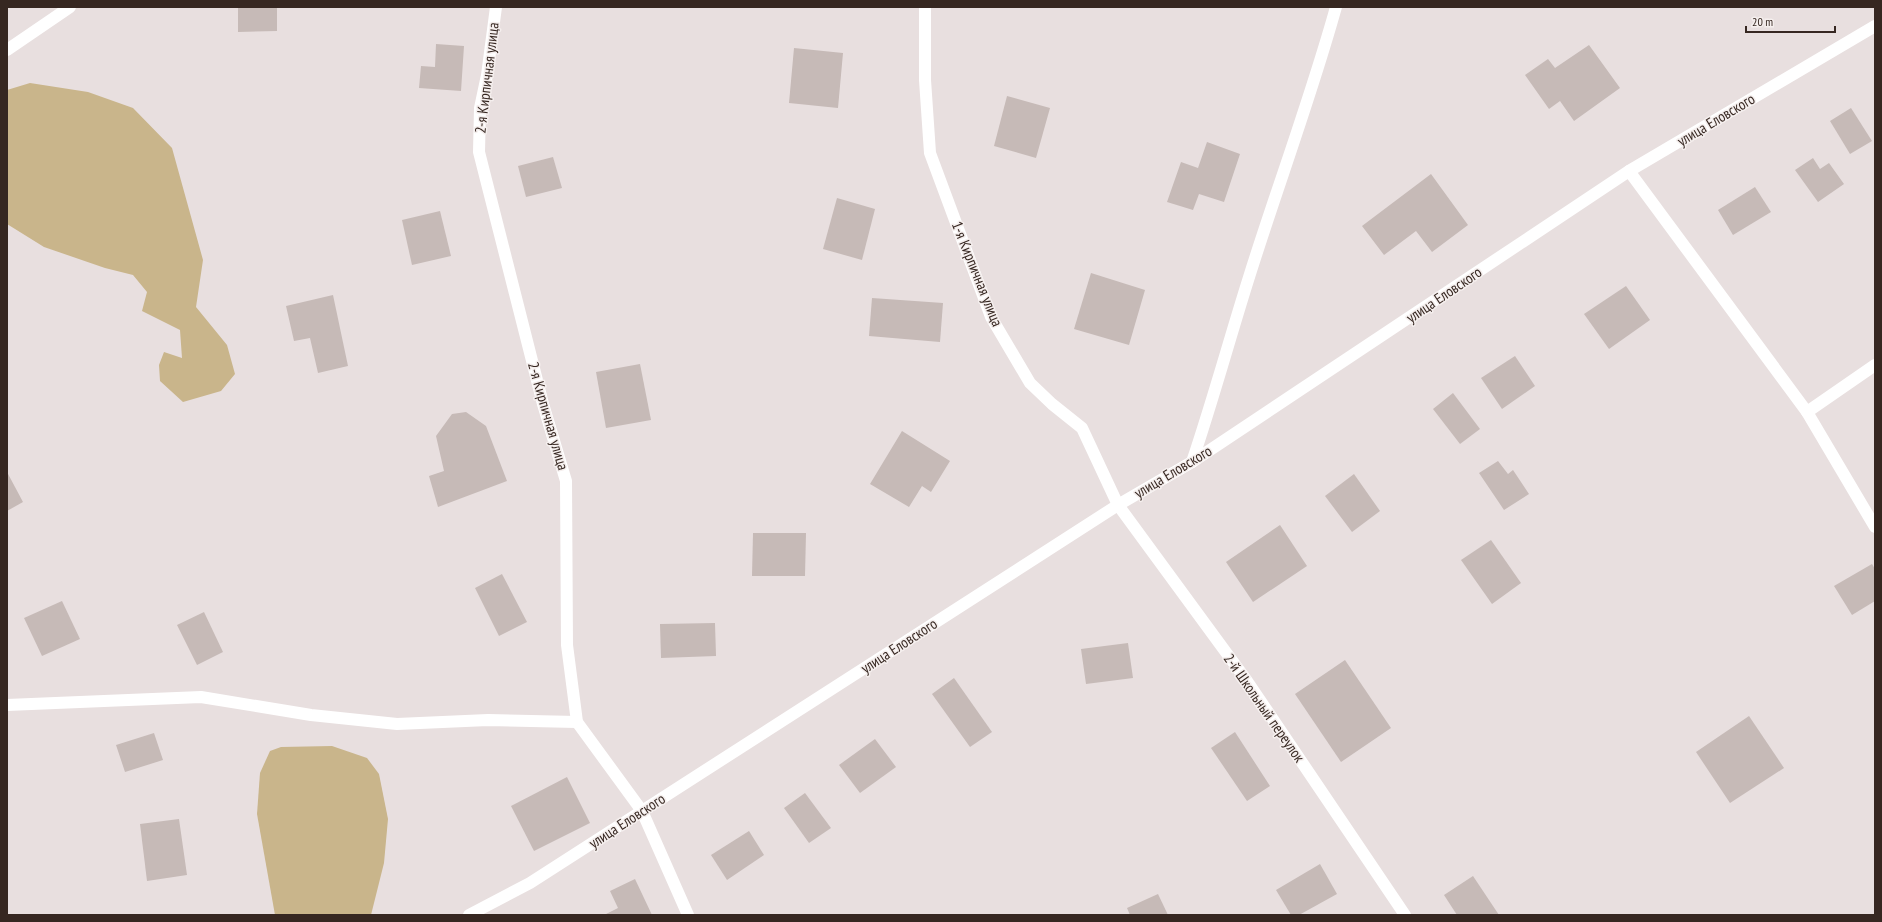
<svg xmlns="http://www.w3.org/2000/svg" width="1882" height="922" font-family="'PT Sans Narrow',sans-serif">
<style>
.water{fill:#c9b58b}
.building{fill:#c6bab7}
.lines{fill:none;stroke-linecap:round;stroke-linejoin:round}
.lane{stroke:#fff;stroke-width:12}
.street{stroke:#fff;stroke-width:12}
.labels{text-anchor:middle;stroke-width:3;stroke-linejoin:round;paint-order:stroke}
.street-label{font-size:15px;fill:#362721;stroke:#f5efee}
</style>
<rect width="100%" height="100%" fill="#e8dfdf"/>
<g class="water">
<polygon points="30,83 88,92 133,108 172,148 203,260 196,307 227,345 235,374 221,391 183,402 160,381 159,365 164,352 182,358 180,330 142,311 147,292 133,275 105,268 44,247 7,224 7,90"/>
<polygon points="332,746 367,758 379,774 388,819 384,863 371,915 275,915 257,814 260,773 270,751 281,747"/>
</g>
<g class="building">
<polygon points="238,7 277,7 277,31 238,32"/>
<polygon points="436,44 464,46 461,91 419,88 421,66 435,67"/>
<polygon points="1589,45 1620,88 1574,121 1560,101 1549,109 1525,75 1548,59 1555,68"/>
<polygon points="794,48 843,53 838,108 789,103"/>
<polygon points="1007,96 1050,108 1036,158 994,146"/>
<polygon points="1851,108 1872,141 1850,154 1830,121"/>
<polygon points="1207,142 1240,154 1224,202 1199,194 1193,210 1167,202 1181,162 1198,168"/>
<polygon points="553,157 562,188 526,197 518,166"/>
<polygon points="1813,158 1820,169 1829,163 1844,184 1818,202 1795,170"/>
<polygon points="1431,174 1468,225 1432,252 1416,231 1384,255 1362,226"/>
<polygon points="1755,187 1771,212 1733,235 1718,210"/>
<polygon points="837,198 875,209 862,260 823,249"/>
<polygon points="440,211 451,256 412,265 402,220"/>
<polygon points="1091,273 1145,290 1129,345 1074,329"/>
<polygon points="1626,286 1650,320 1609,349 1584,314"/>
<polygon points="333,295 348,366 318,373 310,338 294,341 286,306"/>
<polygon points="872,298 943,303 940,342 869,336"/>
<polygon points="1515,356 1535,386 1502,409 1481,378"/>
<polygon points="640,364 651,420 606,428 596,372"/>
<polygon points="1453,393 1480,429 1460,444 1433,409"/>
<polygon points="466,412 486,426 507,481 438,507 429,476 444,471 436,436 452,414"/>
<polygon points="902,431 950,461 931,492 922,486 909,507 870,484"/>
<polygon points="1498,461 1508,474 1513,470 1529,494 1504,510 1479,473"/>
<polygon points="7,472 23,502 7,511"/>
<polygon points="1354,474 1380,511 1352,532 1325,496"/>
<polygon points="1280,525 1307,566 1253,602 1226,562"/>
<polygon points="753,533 806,533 805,576 752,576"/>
<polygon points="1491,540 1521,583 1492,604 1461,560"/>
<polygon points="1872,564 1875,569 1875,601 1852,615 1834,586"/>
<polygon points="502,574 527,622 499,636 475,588"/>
<polygon points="62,601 80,639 42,656 24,618"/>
<polygon points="204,612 223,652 197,665 177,625"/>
<polygon points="715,623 716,656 661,658 660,624"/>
<polygon points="1128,643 1133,678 1086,684 1081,649"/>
<polygon points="1345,660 1391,728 1341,762 1295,694"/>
<polygon points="954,678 992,732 970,747 932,694"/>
<polygon points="1749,716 1784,768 1730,803 1696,752"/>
<polygon points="1235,732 1270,786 1247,801 1211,748"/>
<polygon points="154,733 163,760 125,772 116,745"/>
<polygon points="875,739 896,767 860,793 839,765"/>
<polygon points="567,777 590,823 534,851 511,806"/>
<polygon points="805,793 831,828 809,843 784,808"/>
<polygon points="179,819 187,875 147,881 140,824"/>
<polygon points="749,831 764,855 727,880 711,855"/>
<polygon points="1320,864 1337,894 1299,915 1291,915 1276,890"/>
<polygon points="1473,876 1499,915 1457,915 1444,895"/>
<polygon points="635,879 652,915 604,915 618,908 610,891"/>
<polygon points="1158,894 1168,915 1130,915 1127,908"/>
</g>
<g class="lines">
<g class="lane">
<polyline points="1629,171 1807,412 1875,527"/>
<polyline points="1807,412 1875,365"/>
</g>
<g class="street">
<polyline points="496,7 487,75 480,108 479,152 543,404 566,481 567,645 577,722 642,811 688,915"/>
<polyline points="925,7 925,80 930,153 991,317 1030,383 1052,404 1082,428 1118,505 1247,681 1405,915"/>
<polyline points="7,50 70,7"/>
<path d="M1192,462C1213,400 1230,337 1250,274C1278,185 1311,97 1336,7"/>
<polyline points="7,705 201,697 311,715 397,724 488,720 577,722"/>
<polyline points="469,915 530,883 1118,505 1192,462 1629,171 1875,26"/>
</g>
</g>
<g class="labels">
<g class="street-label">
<text transform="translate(487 78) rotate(-83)" y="5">2-я Кирпичная улица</text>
<text transform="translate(1716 120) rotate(-31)" y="5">улица Еловского</text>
<text transform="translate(977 274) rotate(68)" y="5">1-я Кирпичная улица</text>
<text transform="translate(1444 295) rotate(-34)" y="5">улица Еловского</text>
<text transform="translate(548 416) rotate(74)" y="5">2-я Кирпичная улица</text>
<text transform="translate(1173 472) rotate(-31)" y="5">улица Еловского</text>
<text transform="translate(899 646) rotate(-33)" y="5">улица Еловского</text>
<text transform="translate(1264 708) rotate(55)" y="5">2-й Школьный переулок</text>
<text transform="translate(627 821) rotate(-33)" y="5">улица Еловского</text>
</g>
</g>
<rect width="1882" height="922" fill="none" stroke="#362721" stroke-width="16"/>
<path d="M1746 26v6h89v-6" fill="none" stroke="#362721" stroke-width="2"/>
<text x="1752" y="26" font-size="12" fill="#362721" stroke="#f5efee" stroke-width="3" paint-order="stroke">20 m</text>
</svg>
